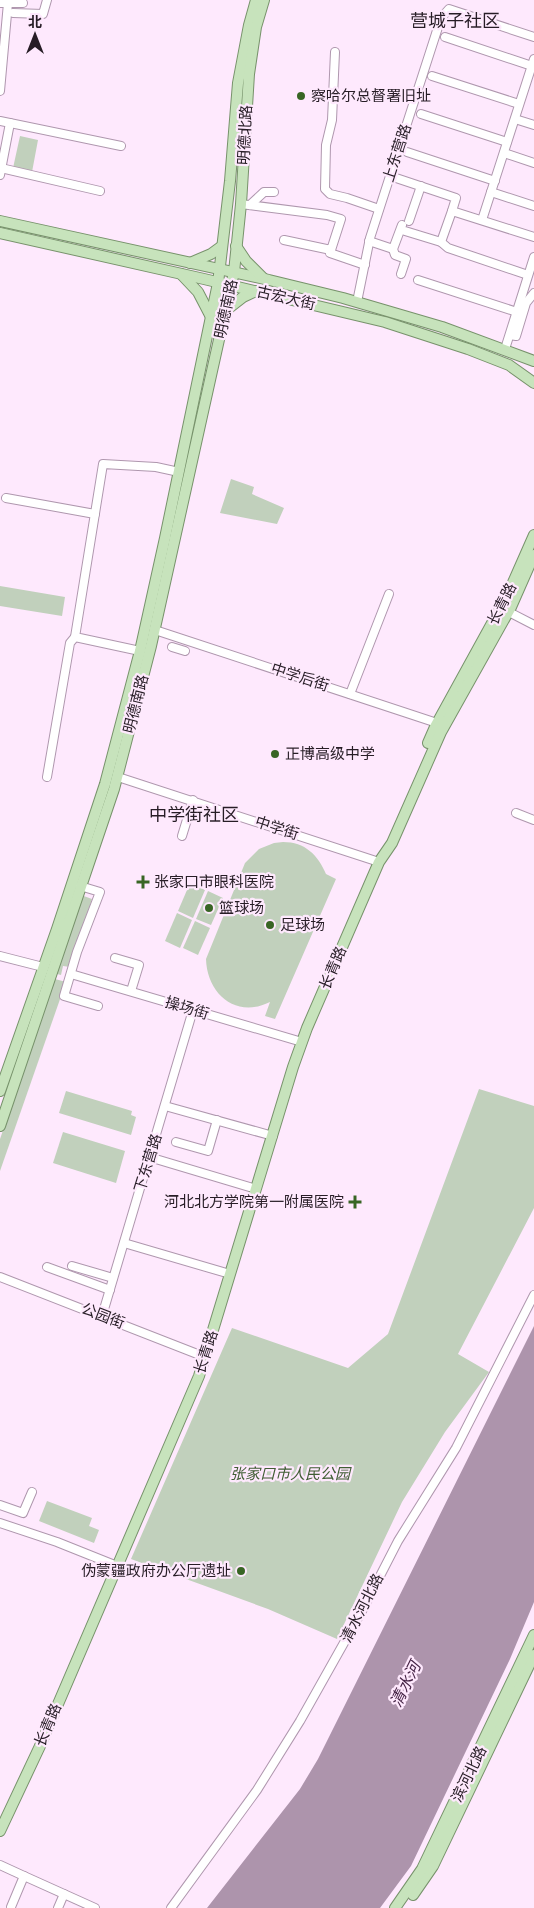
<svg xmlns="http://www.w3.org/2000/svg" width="534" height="1908" font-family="Bitter,'Noto Sans SC',serif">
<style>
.green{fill:#c1d0bc}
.water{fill:#ad94ac}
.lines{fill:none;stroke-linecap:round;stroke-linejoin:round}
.minor-casing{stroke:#af97ae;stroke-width:10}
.major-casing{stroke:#77926b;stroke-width:12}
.minor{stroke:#fff;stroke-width:8}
.major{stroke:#c7e3bc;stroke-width:10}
.poi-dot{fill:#386524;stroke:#fee9fd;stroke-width:2}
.labels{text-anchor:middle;stroke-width:4.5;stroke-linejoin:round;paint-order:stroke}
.poi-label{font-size:15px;fill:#271d26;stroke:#fee9fd;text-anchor:start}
.street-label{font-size:15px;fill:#271d26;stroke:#fee9fd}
.park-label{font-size:15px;font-style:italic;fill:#405e34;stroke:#fee9fd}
.water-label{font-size:16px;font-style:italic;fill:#424;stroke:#fee9fd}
.quarter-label{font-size:18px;fill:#271d26;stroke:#fee9fd}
</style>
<rect width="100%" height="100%" fill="#fee9fd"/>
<g class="green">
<polygon points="20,136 38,140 32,172 13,168"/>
<polygon points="231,479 254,487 252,494 284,508 277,524 220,513"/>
<polygon points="0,586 65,597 62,616 0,606"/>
<path d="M283,842C305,842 318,855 326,874L336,879L275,1019L265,1016L270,1002C236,1019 207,994 206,959L245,863L259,849L274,843Z"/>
<polygon points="190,883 205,890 193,918 178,911"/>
<polygon points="208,891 223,898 211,925 196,919"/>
<polygon points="81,895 92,899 70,967 63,966 61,975 57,974"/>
<polygon points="177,913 192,920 180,948 165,941"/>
<polygon points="195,921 210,928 198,955 183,948"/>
<polygon points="55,979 66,982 0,1171 0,1139"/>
<polygon points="479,1089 534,1106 534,1208 458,1354 489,1372 445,1432 402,1502 337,1639 268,1609 131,1559 232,1328 348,1368 388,1334"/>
<polygon points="66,1091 132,1111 131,1115 136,1117 131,1135 59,1113"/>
<polygon points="63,1132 125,1151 116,1183 53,1163"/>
<polygon points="47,1501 92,1518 89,1526 99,1530 94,1543 39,1521"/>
</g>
<polygon class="water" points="534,1326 534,1602 510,1659 411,1866 380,1908 207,1908 300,1789 318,1759"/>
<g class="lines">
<defs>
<g id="minor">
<polyline points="0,3 23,3"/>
<polyline points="13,13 43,14 47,0"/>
<polyline points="445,37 532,66"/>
<polyline points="335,52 332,120 326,145 325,189 330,194 347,198 379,209"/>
<polyline points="432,76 519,104"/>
<polyline points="0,91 8,3"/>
<polyline points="421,114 507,142"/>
<polyline points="515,119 534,125"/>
<polyline points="0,121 121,146"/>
<polyline points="407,152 495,181"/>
<polyline points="504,153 534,163"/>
<polyline points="1,168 100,191"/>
<polyline points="0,175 10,123"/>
<polyline points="390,176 456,198 452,211"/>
<polyline points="491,192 534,206"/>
<polyline points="241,204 327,215 341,219 331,250 284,240"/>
<polyline points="250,205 264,192 274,192"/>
<polyline points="482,220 534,59"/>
<polyline points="409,221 421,186"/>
<polyline points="405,231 441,242 448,248 528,275"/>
<polyline points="369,241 393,249"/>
<polyline points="441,242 452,211 534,237"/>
<polyline points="331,250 330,253 365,265"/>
<polyline points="401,274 406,259 395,255 393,249 402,225"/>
<polyline points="418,280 517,312"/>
<polyline points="357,302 370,238 441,18 449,9 534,37"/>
<polyline points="510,335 516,336 526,303 534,293"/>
<polyline points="505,349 534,257"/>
<polyline points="6,498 95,514"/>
<polyline points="505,610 534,625"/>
<polyline points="155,630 440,724"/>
<polyline points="172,647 185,651"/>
<polyline points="140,651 75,637 103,464 156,467 179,472"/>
<polyline points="350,694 389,594"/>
<polyline points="47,777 70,643 75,637"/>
<polyline points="118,777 379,862"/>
<polyline points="516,813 534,820"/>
<polyline points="182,836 193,800"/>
<polyline points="80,886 100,892 77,952 64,996 98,1006"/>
<polyline points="0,956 43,967"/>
<polyline points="115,958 139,965 131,991"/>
<polyline points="71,974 302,1042"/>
<polyline points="165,1106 273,1136"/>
<polyline points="176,1142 208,1151 217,1120"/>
<polyline points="149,1157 256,1189"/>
<polyline points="124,1243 230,1274"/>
<polyline points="72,1266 113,1278"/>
<polyline points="47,1267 110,1290"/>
<polyline points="0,1277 205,1357"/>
<polyline points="102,1316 193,1010"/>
<polyline points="0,1505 23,1513 32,1492"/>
<polyline points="0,1523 57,1542 117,1566"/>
<polyline points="0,1865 24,1876 11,1907"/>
<polyline points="24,1876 95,1908"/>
<polyline points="58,1908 64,1894"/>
<polyline points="171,1908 257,1790 300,1721 363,1609 398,1541 456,1448 534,1295"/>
</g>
<g id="major">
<polyline points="0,221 269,280 343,298 442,327 534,361"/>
<polyline points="0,233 204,279 385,322 468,349 509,365 534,383"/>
<polyline points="236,246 246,261 263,278"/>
<polyline points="190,263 211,254 222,246"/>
<polyline points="181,274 198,292 211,317"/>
<polyline points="225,311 243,297 256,291"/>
<polyline points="428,743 435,727 507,596 534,535"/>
<polyline points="0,1091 57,929 105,784 140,651 165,538 218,283 230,181 238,83 249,25 256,0"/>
<polyline points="0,1126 114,789 151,646 234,272 241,204 249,74 256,27 264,0"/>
<polyline points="0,1831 40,1746 199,1376 293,1067 307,1028 379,862 392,843 441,732 511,607 534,555"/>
<polyline points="413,1895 433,1866 534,1655"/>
<polyline points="395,1908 422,1869 534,1635"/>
</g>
</defs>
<use href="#minor" class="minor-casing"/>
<use href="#major" class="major-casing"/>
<use href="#minor" class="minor"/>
<use href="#major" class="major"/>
</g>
<g class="poi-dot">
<circle cx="301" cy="96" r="5"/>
<circle cx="275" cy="754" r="5"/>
<path d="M140.5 874.5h5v5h5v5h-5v5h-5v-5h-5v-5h5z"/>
<circle cx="209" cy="908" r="5"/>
<circle cx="270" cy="925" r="5"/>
<path d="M352.5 1194.5h5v5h5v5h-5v5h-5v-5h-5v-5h5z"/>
<circle cx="241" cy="1571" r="5"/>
</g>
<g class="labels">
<g class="poi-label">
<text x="311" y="101">察哈尔总督署旧址</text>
<text x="285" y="759">正博高级中学</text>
<text x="154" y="887">张家口市眼科医院</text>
<text x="219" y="913">篮球场</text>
<text x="280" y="930">足球场</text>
<text x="344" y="1207" text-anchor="end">河北北方学院第一附属医院</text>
<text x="231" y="1576" text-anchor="end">伪蒙疆政府办公厅遗址</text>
</g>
<g class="street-label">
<text transform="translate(245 135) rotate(-87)" y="5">明德北路</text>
<text transform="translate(397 153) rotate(-72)" y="5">上东营路</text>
<text transform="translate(286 298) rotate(13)" y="5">古宏大街</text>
<text transform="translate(226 309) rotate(-78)" y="5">明德南路</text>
<text transform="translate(502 604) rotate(-63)" y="5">长青路</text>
<text transform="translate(300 677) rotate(18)" y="5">中学后街</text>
<text transform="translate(136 704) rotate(-76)" y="5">明德南路</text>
<text transform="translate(277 828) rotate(18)" y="5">中学街</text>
<text transform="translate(333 968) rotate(-67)" y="5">长青路</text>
<text transform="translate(187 1008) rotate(17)" y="5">操场街</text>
<text transform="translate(148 1163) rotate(-73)" y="5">下东营路</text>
<text transform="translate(103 1316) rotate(21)" y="5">公园街</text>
<text transform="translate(206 1352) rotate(-72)" y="5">长青路</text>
<text transform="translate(362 1608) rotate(-63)" y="5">清水河北路</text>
<text transform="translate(48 1725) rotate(-67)" y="5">长青路</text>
<text transform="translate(469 1774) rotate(-64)" y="5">滨河北路</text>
</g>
<g class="park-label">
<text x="290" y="1479">张家口市人民公园</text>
</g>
<g class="water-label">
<text transform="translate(405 1684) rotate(-64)" y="6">清水河</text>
</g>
<g class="quarter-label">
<text x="455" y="27">营城子社区</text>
<text x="194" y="821">中学街社区</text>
</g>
</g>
<g transform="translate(35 35)" stroke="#fee9fd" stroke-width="4" paint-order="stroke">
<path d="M0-4L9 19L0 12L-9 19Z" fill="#271d26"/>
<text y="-8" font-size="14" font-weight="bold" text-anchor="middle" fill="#271d26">北</text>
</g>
</svg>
